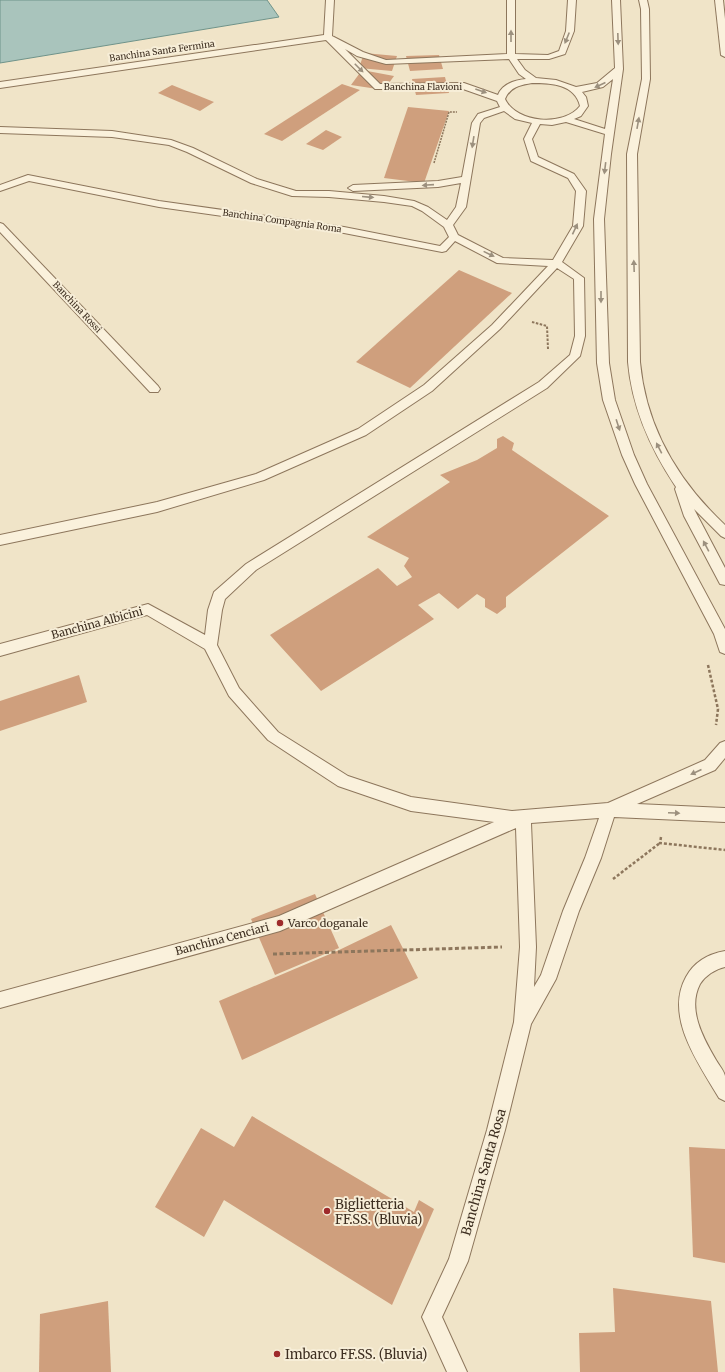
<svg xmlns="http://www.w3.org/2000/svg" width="725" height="1372" font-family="Merriweather,serif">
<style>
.water{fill:#a9c4bc;stroke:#6f938a}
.building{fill:#cf9f7d}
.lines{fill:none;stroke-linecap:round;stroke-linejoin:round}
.lane-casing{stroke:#8d765c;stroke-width:2}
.path-far3{stroke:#8d765c;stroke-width:1.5;stroke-dasharray:2 1;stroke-linecap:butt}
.path-far2{stroke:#8d765c;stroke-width:2;stroke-dasharray:2.5 1.5;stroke-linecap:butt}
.path-far1{stroke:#8d765c;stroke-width:2.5;stroke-dasharray:3 2;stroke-linecap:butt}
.path{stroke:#8d765c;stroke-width:3;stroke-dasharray:4 2.5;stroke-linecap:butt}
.lane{fill:#faf1dc;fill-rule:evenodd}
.oneway{fill:#9c907e}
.poi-dot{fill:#9e2a2b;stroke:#f7eed8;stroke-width:1.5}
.labels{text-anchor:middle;stroke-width:4;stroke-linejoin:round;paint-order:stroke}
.far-street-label{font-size:9px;fill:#3d2e20;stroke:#f7eed8}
.street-label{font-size:11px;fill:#3d2e20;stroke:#f7eed8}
.poi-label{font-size:11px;fill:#3d2e20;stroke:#f7eed8;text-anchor:start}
.near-street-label{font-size:13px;fill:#3d2e20;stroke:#f7eed8}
.near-poi-label{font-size:13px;fill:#3d2e20;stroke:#f7eed8;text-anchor:start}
</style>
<rect width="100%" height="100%" fill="#f0e4c8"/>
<polygon class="water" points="0,0 267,0 279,17 0,63"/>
<g class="building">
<polygon points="364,53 397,56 392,71 359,68"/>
<polygon points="439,55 443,69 410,71 406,56"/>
<polygon points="362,70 394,76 384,90 351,85"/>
<polygon points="445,77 449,93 416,95 412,79"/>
<polygon points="342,84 360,90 282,141 264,134"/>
<polygon points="172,85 214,102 200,111 158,93"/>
<polygon points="408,107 449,111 424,183 384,178"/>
<polygon points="326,130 342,137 323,150 306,144"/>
<polygon points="459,270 512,293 410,388 356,362"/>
<polygon points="503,436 514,443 512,450 609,516 506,597 506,607 497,614 485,607 485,599 477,594 458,609 439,593 418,605 434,619 321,691 270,635 378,568 397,586 412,577 404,566 409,558 367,537 450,482 440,475 477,460 497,448 497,439"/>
<polygon points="79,675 87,702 0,731 0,701"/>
<polygon points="315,894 339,948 275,975 251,919"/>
<polygon points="391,925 418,978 242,1060 219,1001 337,951"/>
<polygon points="252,1116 414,1212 419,1200 434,1209 392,1305 224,1200 204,1237 155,1207 201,1128 234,1147"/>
<polygon points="689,1147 725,1149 725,1263 693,1257"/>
<polygon points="613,1288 711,1301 718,1372 580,1372 579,1333 615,1332"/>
<polygon points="108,1301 111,1372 39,1372 40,1314"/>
</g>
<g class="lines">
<defs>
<g id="lane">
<path d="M326,0H334L332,36L363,52L386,60L507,54V0H515V54L548,55L559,51L566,31L568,0H576L574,31L565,54L549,59H517L525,70L536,78L556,80L576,87L597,83L615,68L612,0H620L623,69L611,154L604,219L609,363L615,400L634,455L647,484L725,629V654L720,652L714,634L635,484L622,455L603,400L597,363L594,219L605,134L566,122L552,125L540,124L532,139L538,157L574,174L586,191L583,226L562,262L584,278L585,336L580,356L547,388L256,570L225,599L222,610L217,645L239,688L278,732L348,776L411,797L512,811L608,803L705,760L720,743L725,741V758L715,770L637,804L725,808V822L614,817L601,858L579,911L556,979L531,1024L505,1130L468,1261L442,1317L467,1372H447L422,1317L449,1259L487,1130L514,1022L520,947L516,828L280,931L0,1008V992L279,916L494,822L411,811L338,786L268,740L229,696L205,649L147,615L0,656V644L148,604L205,635L208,610L214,592L246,564L539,382L570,355L575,336L574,279L557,268L500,329L432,391L366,435L264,480L157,512L0,545V535L157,502L256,474L358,429L424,385L492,325L548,266L497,263L455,241L446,251L442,252L344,233L159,207L29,181L0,191V185L28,175L159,201L344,227L440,246L449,237L444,227L422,211L412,206L384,202L329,197L292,196L251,183L187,152L169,145L112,137L0,133V127L112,131L171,140L193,148L257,179L296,191H329L384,196L414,201L428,207L447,220L456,207L461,183L438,187L353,191L348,188L353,185L438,181L462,177L472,123L478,114L500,107L497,101L463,89H375L326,40L0,88V82L324,35ZM345,49L357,56L386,64L509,59L519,74L526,79C515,80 502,84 498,95L464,83L380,84ZM613,79L605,129L574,119L581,116L588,106L586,97L582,92L603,87ZM532,83C551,83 575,84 580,106C564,127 516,123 505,99C510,87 520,85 532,83ZM504,111L515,119L532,123L524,139L531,161L568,178L576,191L573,226L553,260L503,258L458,235L453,225L466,207L480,123L484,118ZM599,818L585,858L563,911L541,975L534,987L536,947L531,823Z"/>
<path d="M639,0H647L649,9L650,79L637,154L640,362C646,427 678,481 725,525V538L721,536L694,509L725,568V585L720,584L684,516L675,489L676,487C650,448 632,408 628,362L627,154L642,79L641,9Z"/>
<polygon points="715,0 723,0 725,19 725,57 721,55"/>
<polygon points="0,223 3,224 158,386 160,389 158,392 150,392 0,232"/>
<path d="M725,951V967C715,969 705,976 700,984C687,1009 703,1038 716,1060C719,1065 724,1071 725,1076C725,1084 725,1093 725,1101L719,1098C699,1064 664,1017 686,977C694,962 708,954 725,951Z"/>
</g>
</defs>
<use href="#lane" class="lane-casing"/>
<polyline class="path-far3" points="434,163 449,112 457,112"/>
<polyline class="path-far2" points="532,322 547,326 548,349"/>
<g class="path-far1">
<polyline points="708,665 718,709 716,725"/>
<polyline points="661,837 660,843 725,850"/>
<polyline points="613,879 660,843"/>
</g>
<polyline class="path" points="273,954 502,947"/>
<use href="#lane" class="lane"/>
</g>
<defs><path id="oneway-solid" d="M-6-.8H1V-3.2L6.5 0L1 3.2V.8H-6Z"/></defs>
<g class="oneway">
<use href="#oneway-solid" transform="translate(511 36) rotate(-90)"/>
<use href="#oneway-solid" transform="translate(567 38) rotate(112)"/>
<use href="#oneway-solid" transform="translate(618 39) rotate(88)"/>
<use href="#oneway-solid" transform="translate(359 68) rotate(45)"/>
<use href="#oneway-solid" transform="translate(600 85) rotate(155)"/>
<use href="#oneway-solid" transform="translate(481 91) rotate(19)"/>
<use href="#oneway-solid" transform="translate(638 123) rotate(-80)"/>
<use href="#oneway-solid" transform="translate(473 142) rotate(99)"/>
<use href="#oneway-solid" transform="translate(605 168) rotate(97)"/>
<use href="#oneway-solid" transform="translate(428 185) rotate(176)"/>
<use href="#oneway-solid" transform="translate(368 197) rotate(5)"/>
<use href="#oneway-solid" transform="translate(575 229) rotate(-65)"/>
<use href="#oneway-solid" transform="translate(489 254) rotate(26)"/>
<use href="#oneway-solid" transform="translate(634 266) rotate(-92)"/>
<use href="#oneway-solid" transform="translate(601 297) rotate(90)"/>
<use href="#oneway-solid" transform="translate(618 425) rotate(72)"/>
<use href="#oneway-solid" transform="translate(659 448) rotate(-117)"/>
<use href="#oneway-solid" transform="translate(706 546) rotate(-118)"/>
<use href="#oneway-solid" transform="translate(696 772) rotate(156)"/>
<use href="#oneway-solid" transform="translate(674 813) rotate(3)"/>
</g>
<g class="poi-dot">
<circle cx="280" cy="923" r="4"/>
<circle cx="327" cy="1211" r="4"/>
<circle cx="277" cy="1354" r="4"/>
</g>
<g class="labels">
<g class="far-street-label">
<text transform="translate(162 51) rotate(-8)" y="3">Banchina Santa Fermina</text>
<text x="423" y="90">Banchina Flavioni</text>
<text transform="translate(282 221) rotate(8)" y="3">Banchina Compagnia Roma</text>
<text transform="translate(77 307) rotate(47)" y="3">Banchina Rossi</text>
</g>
<g class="street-label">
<text transform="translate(97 623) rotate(-15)" y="4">Banchina Albicini</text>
<text transform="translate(222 939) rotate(-15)" y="4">Banchina Cenciari</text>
</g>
<g class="poi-label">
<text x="288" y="927">Varco doganale</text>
</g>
<g class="near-street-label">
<text transform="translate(483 1172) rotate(-74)" y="5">Banchina Santa Rosa</text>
</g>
<g class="near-poi-label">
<text x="335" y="1209">Biglietteria<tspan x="335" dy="15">FF.SS. (Bluvia)</tspan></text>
<text x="285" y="1359">Imbarco FF.SS. (Bluvia)</text>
</g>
</g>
</svg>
